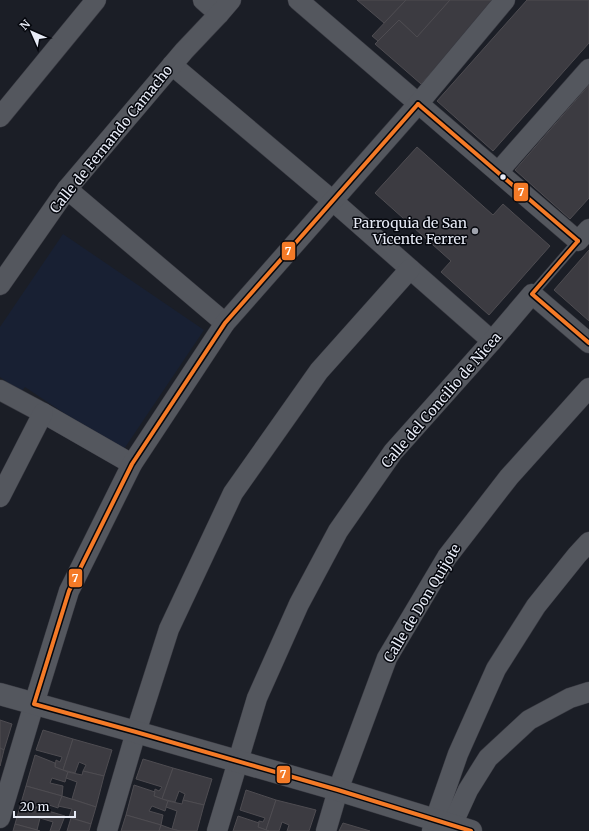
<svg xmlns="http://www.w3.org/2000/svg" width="589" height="831" font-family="Merriweather,serif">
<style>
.built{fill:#182033}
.building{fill:#3c3b41;stroke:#4e4c51}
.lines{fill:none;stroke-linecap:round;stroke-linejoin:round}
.lane-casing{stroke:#383941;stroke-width:11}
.street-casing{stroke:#383941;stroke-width:21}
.secondary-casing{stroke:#383941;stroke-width:23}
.lane{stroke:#54575e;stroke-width:10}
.street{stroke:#54575e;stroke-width:20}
.secondary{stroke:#54575e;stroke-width:22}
.bus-1-casing{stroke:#05070d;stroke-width:7}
.bus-1{stroke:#f47a27;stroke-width:4}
.bus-dot{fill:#e7ebf6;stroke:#05070d;stroke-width:1.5}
.poi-dot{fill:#a0a3ad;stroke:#05070d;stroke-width:1.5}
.labels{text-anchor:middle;stroke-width:3;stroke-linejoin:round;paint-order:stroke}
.street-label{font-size:14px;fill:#e7ebf6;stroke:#05070d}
.poi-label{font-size:14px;fill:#e7ebf6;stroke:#05070d;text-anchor:end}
.line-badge{stroke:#05070d;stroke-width:1.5}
.badge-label{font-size:11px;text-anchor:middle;font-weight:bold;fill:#fff}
</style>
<rect width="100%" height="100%" fill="#1b1e26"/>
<polygon class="built" points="63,234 204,330 122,452 25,387 21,392 0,377 0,327"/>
<g class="building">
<polygon points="357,0 406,0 384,23"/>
<polygon points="406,0 450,0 417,37 399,20 378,41 372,36"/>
<polygon points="450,0 495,0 421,84 375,44 399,20 417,37"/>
<polygon points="527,0 589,0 589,43 493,151 437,101"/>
<polygon points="589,85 589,198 570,219 515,170"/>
<polygon points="417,147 493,215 503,204 550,246 489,315 441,272 451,261 375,193"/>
<polygon points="589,250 589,321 554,290"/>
<polygon points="0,720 12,724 4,750 0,748"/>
<polygon points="43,730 73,739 63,770 55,767 56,760 60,762 62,757 36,750"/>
<polygon points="73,739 112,750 104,776 83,771 86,765 79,762 75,773 63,770"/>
<polygon points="0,748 4,750 0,766"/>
<polygon points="35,755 55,763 55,767 68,772 65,782 52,778 50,783 63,786 62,796 26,786"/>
<polygon points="143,759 173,768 162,799 154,796 155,789 159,791 162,787 136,779"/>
<polygon points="173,768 212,779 204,805 183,800 185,794 179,791 175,802 162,799"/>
<polygon points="83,771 104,776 96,807 72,799 77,782 66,778 68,772 82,775"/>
<polygon points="134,785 155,792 154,796 168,801 165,811 152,806 149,811 163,815 161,825 126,815"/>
<polygon points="26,786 62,796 58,808 46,804 43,810 21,803"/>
<polygon points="246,790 276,800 266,830 258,827 259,821 263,822 265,818 240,810"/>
<polygon points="62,796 96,807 91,824 69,817 72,809 58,806"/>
<polygon points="183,800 204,805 197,831 180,831 172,829 177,811 166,807 168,801 182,804"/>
<polygon points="276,800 316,810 309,831 287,831 289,825 282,822 279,831 269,831 266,830"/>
<polygon points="21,803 65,816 59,831 50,831 53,822 40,818 37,830 15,824"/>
<polygon points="126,815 161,825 159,831 121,831"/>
<polygon points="238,816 259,823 258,827 269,831 233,831"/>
<polygon points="71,818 91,824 89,831 67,831"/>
<polygon points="343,823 370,831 339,831"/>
<polygon points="15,824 37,830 40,831 13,831"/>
<polygon points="161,825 172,829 180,831 159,831"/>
</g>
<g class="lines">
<defs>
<polyline id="lane" points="532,294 578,241"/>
<g id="street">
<polyline points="203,0 219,14"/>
<polyline points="298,0 578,241 589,229"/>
<polyline points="172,65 333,201 492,341"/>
<polyline points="0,117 96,0"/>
<polyline points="498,172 589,69"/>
<polyline points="67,189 225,323"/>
<polyline points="0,285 67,189 184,51 219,14 231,0"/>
<polyline points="0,390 43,413 132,464"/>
<polyline points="0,497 43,413"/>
<polyline points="0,818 34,704 69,591 132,464 225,323 418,104 505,0"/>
<polyline points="107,831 136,732 169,629 233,493 319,371 410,269"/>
<polyline points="217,831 257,698 299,604 338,531 393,452 492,341 532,294 589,343"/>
<polyline points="326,831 338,790 387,658 447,557 509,477 589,388"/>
<polyline points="432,831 435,820 458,754 496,669 536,606 577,555 589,542"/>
<polyline points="451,831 452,825 468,790 488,758 529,720 570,698 589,692"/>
</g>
<polyline id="secondary" points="0,694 136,732 338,790 471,831"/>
</defs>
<use href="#lane" class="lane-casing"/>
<use href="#street" class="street-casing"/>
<use href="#secondary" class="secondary-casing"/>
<use href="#lane" class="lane"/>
<use href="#street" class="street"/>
<use href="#secondary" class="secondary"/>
<defs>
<g id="bus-1">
<polyline points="418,104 225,323 132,464 69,591 34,704 136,732 338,790 471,831"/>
<polyline points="418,104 578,241"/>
<polyline points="578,241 532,294 589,343"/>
</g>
</defs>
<use href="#bus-1" class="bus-1-casing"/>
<use href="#bus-1" class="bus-1"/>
</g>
<circle class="bus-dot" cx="503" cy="177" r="3.5"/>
<circle class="poi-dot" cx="475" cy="231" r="4"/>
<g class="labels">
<g class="street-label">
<text transform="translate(111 139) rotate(-51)" y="5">Calle de Fernando Camacho</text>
<text transform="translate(441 400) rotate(-49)" y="5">Calle del Concilio de Nicea</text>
<text transform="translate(422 603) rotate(-59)" y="5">Calle de Don Quijote</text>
</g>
<g class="poi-label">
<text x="467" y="228">Parroquia de San<tspan x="467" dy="16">Vicente Ferrer</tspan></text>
</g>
</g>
<g class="line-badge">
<rect x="513" y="182" width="16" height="20" rx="4" fill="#f47a27"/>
<rect x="281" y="241" width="15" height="20" rx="4" fill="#f47a27"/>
<rect x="68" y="568" width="15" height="20" rx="4" fill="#f47a27"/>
<rect x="276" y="765" width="15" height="19" rx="4" fill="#f47a27"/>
</g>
<g class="badge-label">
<text x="521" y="196">7</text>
<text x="288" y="255">7</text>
<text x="75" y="582">7</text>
<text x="283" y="778">7</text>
</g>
<g transform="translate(32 32) rotate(315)" stroke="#05070d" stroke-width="3" paint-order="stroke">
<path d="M0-3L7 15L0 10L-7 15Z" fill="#e7ebf6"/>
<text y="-6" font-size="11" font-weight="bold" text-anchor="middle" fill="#e7ebf6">N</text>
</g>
<path d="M14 811v6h61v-6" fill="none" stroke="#e7ebf6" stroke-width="2"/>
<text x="20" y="811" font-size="12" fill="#e7ebf6" stroke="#05070d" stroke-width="3" paint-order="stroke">20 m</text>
</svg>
